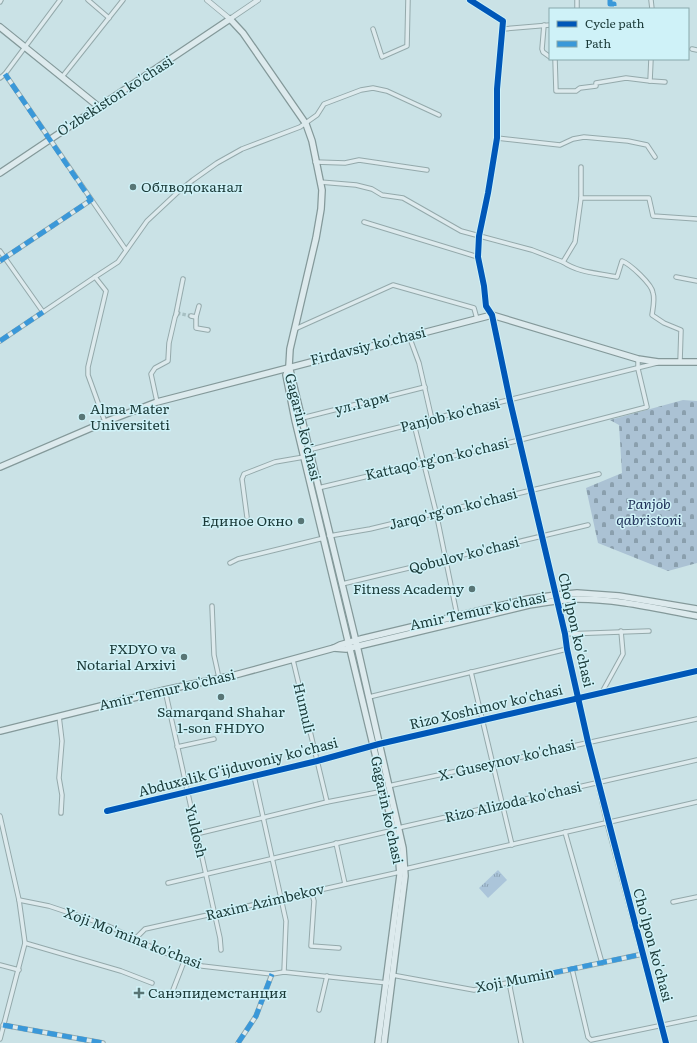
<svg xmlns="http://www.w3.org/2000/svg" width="697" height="1043" font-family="Literata,serif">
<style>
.grass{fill:url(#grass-tufts)}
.cemetery{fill:url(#cemetery-stones)}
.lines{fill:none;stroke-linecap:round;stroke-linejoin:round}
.minor-tunnel{stroke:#a7c0c3;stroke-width:3.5;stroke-dasharray:3.5 2;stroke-linecap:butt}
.minor-casing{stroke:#94a9ab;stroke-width:5.5}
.tertiary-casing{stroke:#94a9ab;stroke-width:6}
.secondary-casing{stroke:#84999a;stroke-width:8}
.minor{stroke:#ddeaed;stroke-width:3.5}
.tertiary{stroke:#ddeaed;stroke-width:4.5}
.secondary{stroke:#ddeaed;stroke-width:5.5}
.quiet{stroke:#3a98d9;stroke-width:5;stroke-dasharray:10 5;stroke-linecap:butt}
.cycleway-casing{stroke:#cff2f8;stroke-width:8}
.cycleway{stroke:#0057b8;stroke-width:6}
.poi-dot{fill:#587575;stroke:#cff2f8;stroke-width:1.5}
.labels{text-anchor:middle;stroke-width:3;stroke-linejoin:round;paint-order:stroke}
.street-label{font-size:14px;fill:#1b3a38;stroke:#cff2f8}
.poi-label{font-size:14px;fill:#1b3a38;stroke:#cff2f8;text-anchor:start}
.park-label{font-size:14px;font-style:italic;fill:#203158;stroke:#cff2f8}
</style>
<defs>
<pattern id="grass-tufts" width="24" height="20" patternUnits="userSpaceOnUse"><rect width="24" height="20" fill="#abc5da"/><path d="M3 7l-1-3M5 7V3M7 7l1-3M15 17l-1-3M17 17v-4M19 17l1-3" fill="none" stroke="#8aa1b2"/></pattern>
<pattern id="cemetery-stones" width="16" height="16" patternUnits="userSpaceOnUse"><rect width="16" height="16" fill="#abc2d4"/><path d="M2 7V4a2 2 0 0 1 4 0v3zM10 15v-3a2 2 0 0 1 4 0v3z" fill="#8a9fad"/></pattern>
</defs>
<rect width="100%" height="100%" fill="#cae2e6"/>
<polygon class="grass" points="498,870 507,880 488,898 479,888"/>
<polygon class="cemetery" points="683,400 697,401 697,563 668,571 598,543 586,488 622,473 619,425 610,420"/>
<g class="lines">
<polyline class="minor-tunnel" points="177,313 191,316"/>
<defs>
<g id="minor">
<polyline points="88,0 109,18"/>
<polyline points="470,0 503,21 497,89 497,138 488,193 479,236 478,257 484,286 486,306 492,315"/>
<polyline points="577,0 577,9"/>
<polyline points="651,0 652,9"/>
<polyline points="0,2 1,0"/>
<polyline points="544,25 542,49 543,52 550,57"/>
<polyline points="373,29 382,57 407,46 408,0"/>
<polyline points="503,29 550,25"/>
<polyline points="692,49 697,50"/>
<polyline points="555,59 556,91 576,91 580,88 596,86 596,83 626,78 650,81"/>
<polyline points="651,59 650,81 665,82"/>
<polyline points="5,74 126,250"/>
<polyline points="62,77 123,0"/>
<polyline points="0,78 5,74 60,0"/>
<polyline points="497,138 560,145 573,139 584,137 628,141 647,145 655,157"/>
<polyline points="315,162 345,163 359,160 427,170"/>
<polyline points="320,182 356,185 372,189 382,195 403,198 461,231 532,250 563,262 575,242 581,198 649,198 653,216 697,219"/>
<polyline points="581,198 581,167"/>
<polyline points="364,222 478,257"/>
<polyline points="0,251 43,312"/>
<polyline points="0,261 91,200"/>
<path d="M563,262C579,273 598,273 617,277L622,261C630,264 652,284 653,293C655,299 653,308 652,315L664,323L681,330L680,362"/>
<polyline points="676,277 697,281"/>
<polyline points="176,314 183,279"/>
<polyline points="191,316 196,317 199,306"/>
<polyline points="196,317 196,328 208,330"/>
<polyline points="295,329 393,285 474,308 477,319"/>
<polyline points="409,336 419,363 432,420"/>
<polyline points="0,341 95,277"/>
<polyline points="157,402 151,374 155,368 168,361 169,343 175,317 177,313"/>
<polyline points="302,418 425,387"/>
<polyline points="105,422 88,375 88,367 106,291 95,277 118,262 147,221 178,192 193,180 217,163 242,149 300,127 317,115 324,104 361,90 373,88 387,91 439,115"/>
<polyline points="414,424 436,512 457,615"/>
<polyline points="308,450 657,363"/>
<polyline points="318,488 520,440 647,407 638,369 638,359"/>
<polyline points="247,517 242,479 244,474 275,462 304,457"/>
<polyline points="329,536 370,529 599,474"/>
<polyline points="230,563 238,559 324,538"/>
<polyline points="342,584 588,525"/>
<polyline points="212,606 214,655 219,678"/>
<polyline points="565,634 649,631"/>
<polyline points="293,660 327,802"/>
<polyline points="471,672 512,845"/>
<polyline points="165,690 220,938 221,950"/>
<polyline points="601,694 623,654 621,631"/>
<polyline points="369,697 567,649"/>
<polyline points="59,716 62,741 59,778 62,795 61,813"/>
<polyline points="177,747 214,739"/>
<polyline points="254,776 286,921 284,972"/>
<polyline points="388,786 697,719"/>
<polyline points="107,811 317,761 379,744 697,671"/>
<polyline points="0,816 19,900 25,943 0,1039"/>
<path d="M398,828C498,806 597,782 697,760"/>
<polyline points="565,832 602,963"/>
<polyline points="196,834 327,802 384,791"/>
<polyline points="336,843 345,884"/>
<polyline points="405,869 697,802"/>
<polyline points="168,883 394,830"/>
<polyline points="311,891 314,901 311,946 339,948"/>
<polyline points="19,900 49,906 106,925 160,951 202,966 272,974 284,972 388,983"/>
<polyline points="673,902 697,897"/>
<polyline points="135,939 145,929 400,872"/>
<polyline points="25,943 121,971 152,983"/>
<polyline points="0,965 19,970"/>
<polyline points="572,969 588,1037 591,1040 697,1018"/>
<polyline points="392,975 474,990 643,954"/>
<polyline points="509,982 521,1043"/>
<polyline points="173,990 185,959"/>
<polyline points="319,1010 327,976"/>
<polyline points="3,1025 103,1043"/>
<polyline points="238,1043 256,1016 272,974"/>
</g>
<g id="tertiary">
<polyline points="207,0 230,19 258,0"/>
<polyline points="492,315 510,401 565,634 567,649 607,822 666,1043"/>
</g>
<g id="secondary">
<polyline points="0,27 99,107"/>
<polyline points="0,173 230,19 243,33 306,124 312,141 322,190 321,209 316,238 290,349 289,366 358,650 403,848 405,876 384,1043"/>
<polyline points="289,367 286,375 295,420 398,849 400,875 378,1043"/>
<polyline points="0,467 105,422 157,402 492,315 638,359 658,362 697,362"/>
<path d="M334,648L346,649L529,605C545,603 562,599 578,599C618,599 658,609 697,616"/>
<polyline points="0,731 165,690 235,675 334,648 340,645 361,639 528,599 556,595 577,593 619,596 697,609"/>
</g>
</defs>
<use href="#minor" class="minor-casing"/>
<use href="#tertiary" class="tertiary-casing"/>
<use href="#secondary" class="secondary-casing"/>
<use href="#minor" class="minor"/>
<use href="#tertiary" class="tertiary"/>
<use href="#secondary" class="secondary"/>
<g class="quiet">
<polyline points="610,0 610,4 614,4 614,9"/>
<polyline points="0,261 91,200 5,74"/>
<polyline points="0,341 43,312"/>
<polyline points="509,982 643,954"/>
<polyline points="3,1025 103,1043"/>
<polyline points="238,1043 256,1016 272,974"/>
</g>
<defs>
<g id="cycleway">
<polyline points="470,0 503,21 497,89 497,138 488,193 479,236 478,257 484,286 486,306 492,315 510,401 565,634 567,649 588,742 666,1043"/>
<polyline points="107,811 317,761 379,744 697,671"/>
</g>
</defs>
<use href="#cycleway" class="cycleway-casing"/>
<use href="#cycleway" class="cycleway"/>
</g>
<g class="poi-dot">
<circle cx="133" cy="187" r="4"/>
<circle cx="82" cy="417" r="4"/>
<circle cx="301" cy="521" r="4"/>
<circle cx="472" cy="589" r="4"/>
<circle cx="184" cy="657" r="4"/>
<circle cx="221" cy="697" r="4"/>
<path d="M137 987h4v4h4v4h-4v4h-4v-4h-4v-4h4z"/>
</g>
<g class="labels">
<g class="street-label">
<text transform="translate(115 96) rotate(-33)" y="5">O'zbekiston ko'chasi</text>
<text transform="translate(368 346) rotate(-14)" y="5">Firdavsiy ko'chasi</text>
<text transform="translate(362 403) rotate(-14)" y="5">ул.Гарм</text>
<text transform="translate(450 415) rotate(-14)" y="5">Panjob ko'chasi</text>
<text transform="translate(303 427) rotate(76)" y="5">Gagarin ko'chasi</text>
<text transform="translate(437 459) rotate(-13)" y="5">Kattaqo'rg'on ko'chasi</text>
<text transform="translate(453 509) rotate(-14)" y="5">Jarqo'rg'on ko'chasi</text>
<text transform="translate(464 555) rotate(-14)" y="5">Qobulov ko'chasi</text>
<text transform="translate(478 611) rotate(-12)" y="5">Amir Temur ko'chasi</text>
<text transform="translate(576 630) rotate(77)" y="5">Cho'lpon ko'chasi</text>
<text transform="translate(167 690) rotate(-13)" y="5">Amir Temur ko'chasi</text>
<text transform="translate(486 707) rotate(-13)" y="5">Rizo Xoshimov ko'chasi</text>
<text transform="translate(304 708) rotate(77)" y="5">Humuli</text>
<text transform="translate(507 760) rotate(-13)" y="5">X. Guseynov ko'chasi</text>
<text transform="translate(238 767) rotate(-14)" y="5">Abduxalik G'ijduvoniy ko'chasi</text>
<text transform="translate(513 802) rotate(-13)" y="5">Rizo Alizoda ko'chasi</text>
<text transform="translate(387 810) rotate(78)" y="5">Gagarin ko'chasi</text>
<text transform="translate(196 831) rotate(77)" y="5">Yuldosh</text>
<text transform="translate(265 902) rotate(-13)" y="5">Raxim Azimbekov</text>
<text transform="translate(133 938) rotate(21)" y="5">Xoji Mo'mina ko'chasi</text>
<text transform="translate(653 945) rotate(75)" y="5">Cho'lpon ko'chasi</text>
<text transform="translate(515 980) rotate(-11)" y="5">Xoji Mumin</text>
</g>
<g class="poi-label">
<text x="141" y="192">Облводоканал</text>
<text x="90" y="414">Alma Mater<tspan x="90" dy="16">Universiteti</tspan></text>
<text x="293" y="526" text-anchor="end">Единое Окно</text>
<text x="464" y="594" text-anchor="end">Fitness Academy</text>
<text x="176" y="654" text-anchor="end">FXDYO va<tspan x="176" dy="16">Notarial Arxivi</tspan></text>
<text x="221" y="717" text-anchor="middle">Samarqand Shahar<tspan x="221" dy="16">1-son FHDYO</tspan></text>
<text x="148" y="998">Санэпидемстанция</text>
</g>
<g class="park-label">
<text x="649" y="509">Panjob<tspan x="649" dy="16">qabristoni</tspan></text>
</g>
</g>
<rect x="549" y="8" width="140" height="52" fill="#cff2f8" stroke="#87a8ab"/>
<rect x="557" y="21" width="20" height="6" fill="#0057b8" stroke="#87a8ab"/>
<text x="585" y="28" font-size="12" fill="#1b3a38">Cycle path</text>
<rect x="557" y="41" width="20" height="6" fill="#3a98d9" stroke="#87a8ab"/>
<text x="585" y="48" font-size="12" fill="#1b3a38">Path</text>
</svg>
